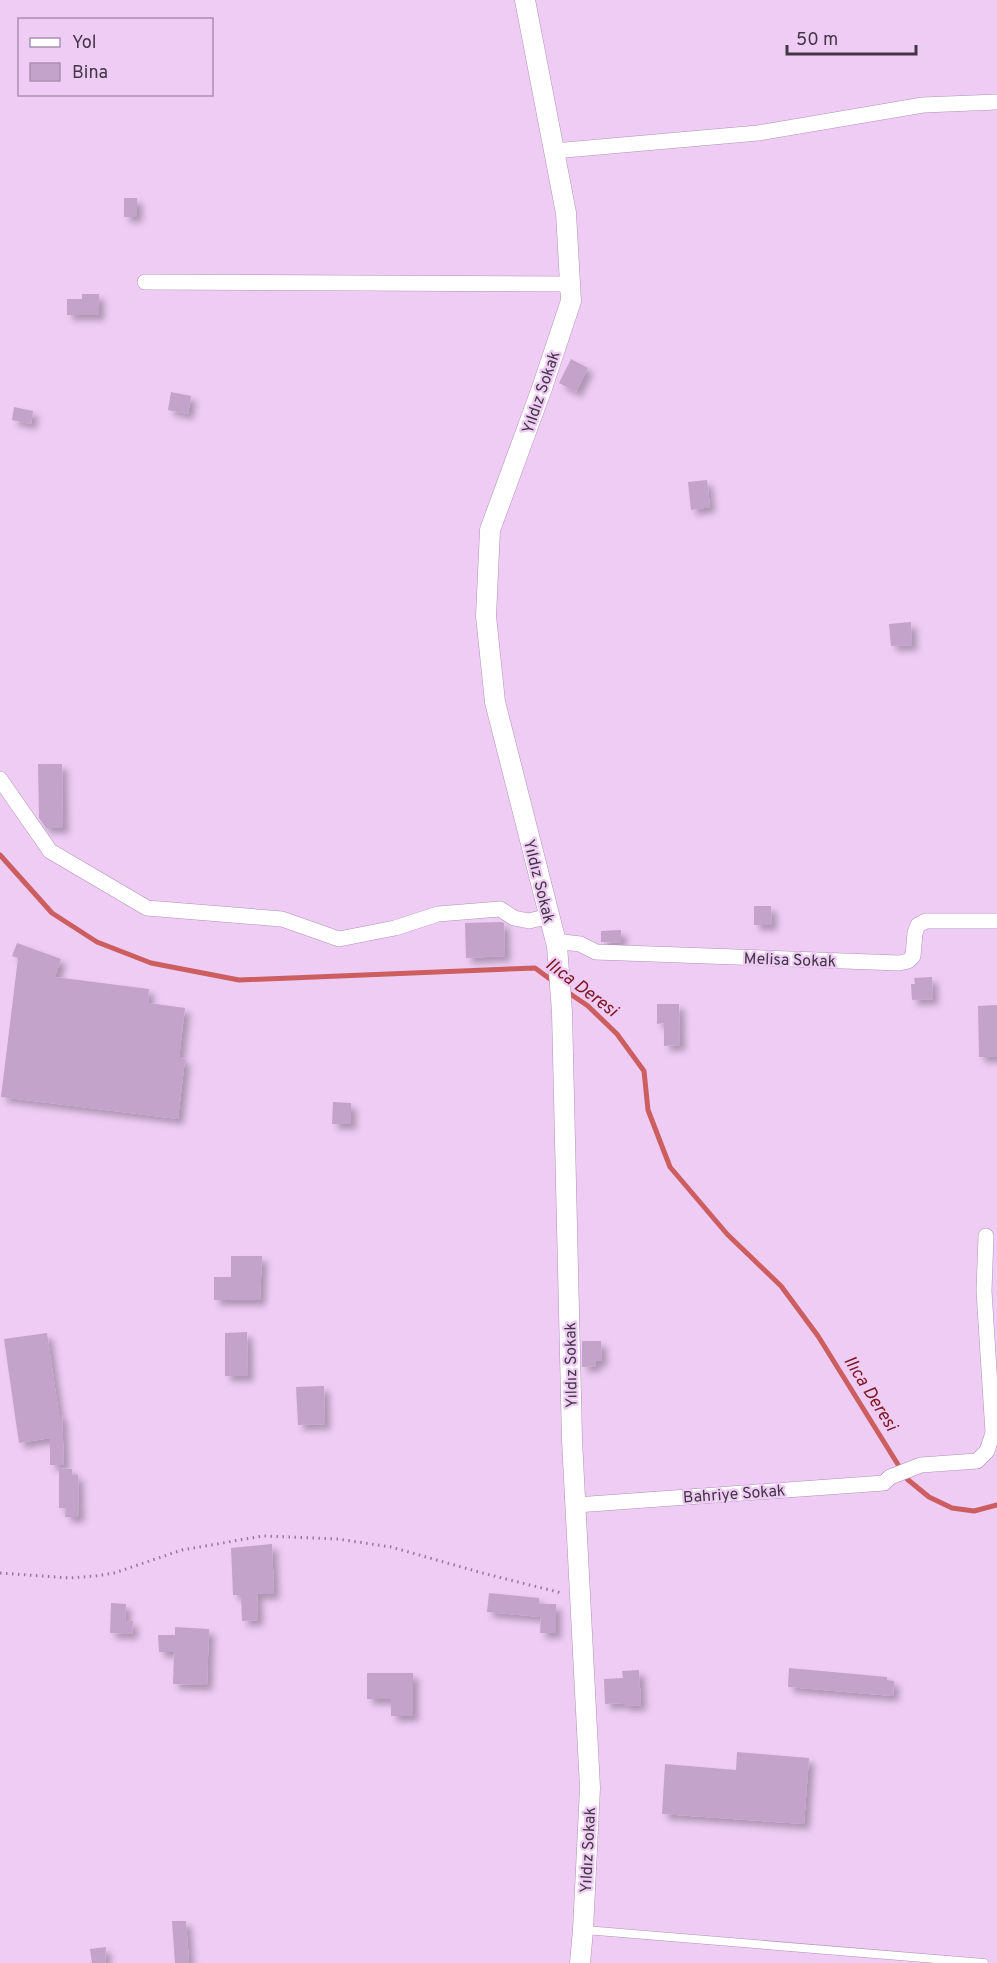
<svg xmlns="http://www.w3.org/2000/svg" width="997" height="1963" font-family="Overpass,sans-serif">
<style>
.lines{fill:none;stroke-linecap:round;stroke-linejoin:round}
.stream{stroke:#cc5e5f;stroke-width:5}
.building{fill:#c3a3c9;filter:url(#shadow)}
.service-casing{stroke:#b191b7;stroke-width:9}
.minor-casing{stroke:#b191b7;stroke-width:16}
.tertiary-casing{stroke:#b191b7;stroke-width:21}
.path{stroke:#937c98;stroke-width:3;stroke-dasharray:1.5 4.5;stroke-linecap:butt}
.service{stroke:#fff;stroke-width:8}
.minor{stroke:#fff;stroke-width:15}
.tertiary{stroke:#fff;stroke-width:20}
.labels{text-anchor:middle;stroke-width:4.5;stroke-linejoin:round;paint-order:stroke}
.street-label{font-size:16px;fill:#433646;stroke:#eeccf4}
.water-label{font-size:18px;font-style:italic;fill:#7d1621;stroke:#eeccf4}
</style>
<defs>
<filter id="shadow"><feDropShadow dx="5.5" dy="5.5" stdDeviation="3" flood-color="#0004"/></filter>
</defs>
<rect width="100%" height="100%" fill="#eeccf4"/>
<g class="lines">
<g class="stream">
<polyline points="0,855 52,913 97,942 151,963 239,980 535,968 554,982"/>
<polyline points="566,991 588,1006 617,1034 644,1071 648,1110 670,1167 727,1234 781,1286 818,1336 907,1479 929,1497 952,1508 974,1511 997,1505"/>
</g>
</g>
<g class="building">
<rect x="124" y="198" width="13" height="19"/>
<polygon points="82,294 99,294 99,315 67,315 67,299 82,299"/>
<polygon points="571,359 588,368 576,392 559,383"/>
<polygon points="171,392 191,396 188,414 168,410"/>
<polygon points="14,407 33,411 31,424 12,420"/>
<polygon points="707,480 710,507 691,510 688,482"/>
<polygon points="911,622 912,645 891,646 889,624"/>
<polygon points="38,764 62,764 63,828 46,828 39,818"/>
<polygon points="754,906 771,906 772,925 754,925"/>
<polygon points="502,922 504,923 505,956 466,958 465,923"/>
<polygon points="621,930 621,943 601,942 601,931"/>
<polygon points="17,943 61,959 55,977 149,989 148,1003 185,1008 179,1058 185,1059 178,1119 1,1097 18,958 12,956"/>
<polygon points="932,977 933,999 912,1000 911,984 915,984 914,978"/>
<polygon points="657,1004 679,1004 680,1045 664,1046 664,1023 657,1024"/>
<polygon points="997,1005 997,1057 979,1057 978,1006"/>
<polygon points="333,1102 351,1103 351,1124 332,1124"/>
<polygon points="231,1256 262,1256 260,1300 214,1300 214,1277 231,1277"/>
<polygon points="247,1332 248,1376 225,1376 225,1333"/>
<polygon points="47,1333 59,1415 62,1415 64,1465 50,1465 50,1438 19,1443 4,1339"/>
<polygon points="582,1341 601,1341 602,1361 595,1361 596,1366 582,1367"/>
<polygon points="324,1386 325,1424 298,1425 296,1387"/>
<polygon points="59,1468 72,1469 72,1475 78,1475 79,1517 65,1517 66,1508 59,1508"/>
<polygon points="272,1544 274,1594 257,1594 258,1620 242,1621 241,1595 233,1595 231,1548"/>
<polygon points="489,1593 539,1598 539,1604 556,1604 556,1633 540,1633 541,1617 487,1612"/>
<polygon points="111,1603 126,1604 125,1621 133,1621 132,1634 110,1633"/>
<polygon points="175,1627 209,1629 207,1685 173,1684 174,1652 159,1652 158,1635 175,1635"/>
<polygon points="789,1668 887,1677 887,1680 894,1681 893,1696 788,1687"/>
<polygon points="639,1670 641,1705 624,1706 624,1703 605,1704 604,1679 623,1678 622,1671"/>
<polygon points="367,1673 413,1673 413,1716 391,1716 391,1699 367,1699"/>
<polygon points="737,1752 809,1758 804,1824 662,1814 665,1764 736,1770"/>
<polygon points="172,1921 186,1921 189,1963 175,1963"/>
<polygon points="106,1947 105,1963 92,1963 90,1949"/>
</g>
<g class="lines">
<defs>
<polyline id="service" points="585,1930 984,1963"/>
<g id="minor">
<polyline points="554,151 758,133 923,105 997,102"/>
<polyline points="145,282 570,284"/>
<polyline points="0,779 50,851 147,908 282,919 339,939 395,928 438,914 500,909 514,918 529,921 549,916"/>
<polyline points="555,941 580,944 596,952 899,963 908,961 913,956 915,933 918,925 926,921 997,921"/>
<polyline points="576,1505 884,1483 890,1477 921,1465 977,1461 987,1451 993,1433 984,1291 986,1236"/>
</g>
<polyline id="tertiary" points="525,0 566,213 571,301 542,388 490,530 486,616 495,702 557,946 562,1012 572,1440 590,1788 583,1930 580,1963"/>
</defs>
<use href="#service" class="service-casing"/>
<use href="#minor" class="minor-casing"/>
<use href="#tertiary" class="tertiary-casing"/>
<polyline class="path" points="0,1573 70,1578 95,1576 114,1573 182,1550 263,1536 338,1539 391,1547 486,1574 562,1593"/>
<use href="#service" class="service"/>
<use href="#minor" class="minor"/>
<use href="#tertiary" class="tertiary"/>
</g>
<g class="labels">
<g class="street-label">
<text transform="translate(540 392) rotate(-71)" y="6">Yıldız Sokak</text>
<text transform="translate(540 881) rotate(76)" y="6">Yıldız Sokak</text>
<text transform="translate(790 959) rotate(2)" y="6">Melisa Sokak</text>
<text transform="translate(570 1365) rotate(-91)" y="6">Yıldız Sokak</text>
<text transform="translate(734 1493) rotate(-4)" y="6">Bahriye Sokak</text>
<text transform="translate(587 1850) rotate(-87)" y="6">Yıldız Sokak</text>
</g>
<g class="water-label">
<text transform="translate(582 987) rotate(37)" y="6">Ilıca Deresi</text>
<text transform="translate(871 1393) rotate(58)" y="6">Ilıca Deresi</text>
</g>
</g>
<rect x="18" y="18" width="195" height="78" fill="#eeccf4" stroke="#aa90ae" stroke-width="1.5"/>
<rect x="30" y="38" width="30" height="9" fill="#ffffff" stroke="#aa90ae" stroke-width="1.5"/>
<text x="72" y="48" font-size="18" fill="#433646">Yol</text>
<rect x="30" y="63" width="30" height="18" fill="#c3a3c9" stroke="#aa90ae" stroke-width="1.5"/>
<text x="72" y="78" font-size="18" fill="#433646">Bina</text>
<path d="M787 45v9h129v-9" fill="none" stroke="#433646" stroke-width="3"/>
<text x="796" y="45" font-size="18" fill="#433646" stroke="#eeccf4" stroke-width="4.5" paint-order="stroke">50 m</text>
</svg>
